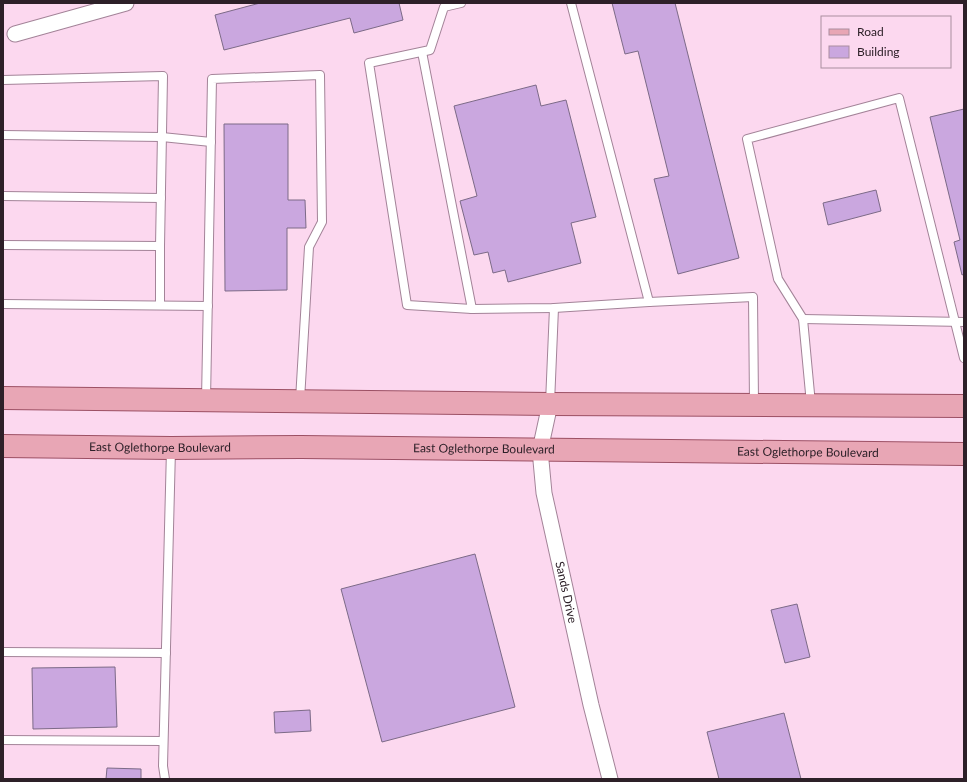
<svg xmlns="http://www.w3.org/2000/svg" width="967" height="782" font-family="Lato,sans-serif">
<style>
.building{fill:#caa7df;stroke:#7c6a87}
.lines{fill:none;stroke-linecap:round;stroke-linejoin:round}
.service-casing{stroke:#a38398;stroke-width:10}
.minor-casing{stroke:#a38398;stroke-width:17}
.primary-casing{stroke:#9c5064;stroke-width:24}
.service{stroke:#fff;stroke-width:8}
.minor{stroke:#fff;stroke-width:15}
.primary{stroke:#e8a6b5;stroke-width:22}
.labels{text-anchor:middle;stroke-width:3;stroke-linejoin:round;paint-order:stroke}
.street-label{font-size:12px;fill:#2d2028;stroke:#fcd8ef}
</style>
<rect width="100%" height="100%" fill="#fcd8ef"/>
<g class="building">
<polygon points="260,3 399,3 403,20 354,33 350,18 224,50 215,15"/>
<polygon points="612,3 675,3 739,258 678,274 654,179 669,176 638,51 625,54"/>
<polygon points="536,85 541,106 566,100 596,217 571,223 581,263 508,282 505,270 493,273 488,252 474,255 460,201 477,196 454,106"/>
<polygon points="964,109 964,274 962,275 954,242 960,240 930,117"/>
<polygon points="224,124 288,124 288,200 305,200 306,228 287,228 287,290 225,291"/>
<polygon points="876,190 881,211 828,225 823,203"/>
<polygon points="475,554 515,707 382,742 341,589"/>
<polygon points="797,604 810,657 785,663 771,610"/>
<polygon points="115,667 117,727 33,729 32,668"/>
<polygon points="310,710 311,731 275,733 274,712"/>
<polygon points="784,713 801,779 719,779 707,732"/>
<polygon points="107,768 141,769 141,779 106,779"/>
</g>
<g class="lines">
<defs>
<g id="service">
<polyline points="461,3 444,7 430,50 369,63 407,305 472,309 554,308 649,302 571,3"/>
<polyline points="422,52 472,309"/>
<polyline points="3,80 163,76 160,246"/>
<polyline points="3,135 162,137 211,142"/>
<polyline points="3,196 161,198"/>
<polyline points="3,245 160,246 160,305"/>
<polyline points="649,302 753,297 754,403"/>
<polyline points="3,304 208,306"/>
<polyline points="803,319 964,322"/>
<polyline points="206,400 212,79 320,75 322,222 309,247 300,400"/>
<polyline points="550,403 554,308"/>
<polyline points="811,404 803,319 778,279 747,139 899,98 964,358"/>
<polyline points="3,652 166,653"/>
<polyline points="3,740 163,741"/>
<polyline points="165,779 163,766 171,449"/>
</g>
<g id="minor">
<polyline points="15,34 126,3"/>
<path id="s1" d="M550,404L540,450L544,493L591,705L610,779"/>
</g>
<g id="primary">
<polyline points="3,398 550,404 964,406"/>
<path id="s2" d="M3,446L171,448L301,447L964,454"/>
</g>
</defs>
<use href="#service" class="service-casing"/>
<use href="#minor" class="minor-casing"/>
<use href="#primary" class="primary-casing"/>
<use href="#service" class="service"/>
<use href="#minor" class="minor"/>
<use href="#primary" class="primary"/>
</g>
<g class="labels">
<g class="street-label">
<text dy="4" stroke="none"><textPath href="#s2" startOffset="157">East Oglethorpe Boulevard</textPath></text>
<text dy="4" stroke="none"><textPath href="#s2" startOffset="481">East Oglethorpe Boulevard</textPath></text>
<text dy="4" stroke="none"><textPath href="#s2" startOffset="805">East Oglethorpe Boulevard</textPath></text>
<text dy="4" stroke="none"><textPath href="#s1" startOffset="192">Sands Drive</textPath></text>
</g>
</g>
<rect width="967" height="782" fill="none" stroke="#2d2028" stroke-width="8"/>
<rect x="821" y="16" width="130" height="52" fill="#fcd8ef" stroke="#a98e9f"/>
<rect x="829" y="29" width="20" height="6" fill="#e8a6b5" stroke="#a98e9f"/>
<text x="857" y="36" font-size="12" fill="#2d2028">Road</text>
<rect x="829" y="46" width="20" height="12" fill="#caa7df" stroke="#a98e9f"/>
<text x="857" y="56" font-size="12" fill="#2d2028">Building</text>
</svg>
